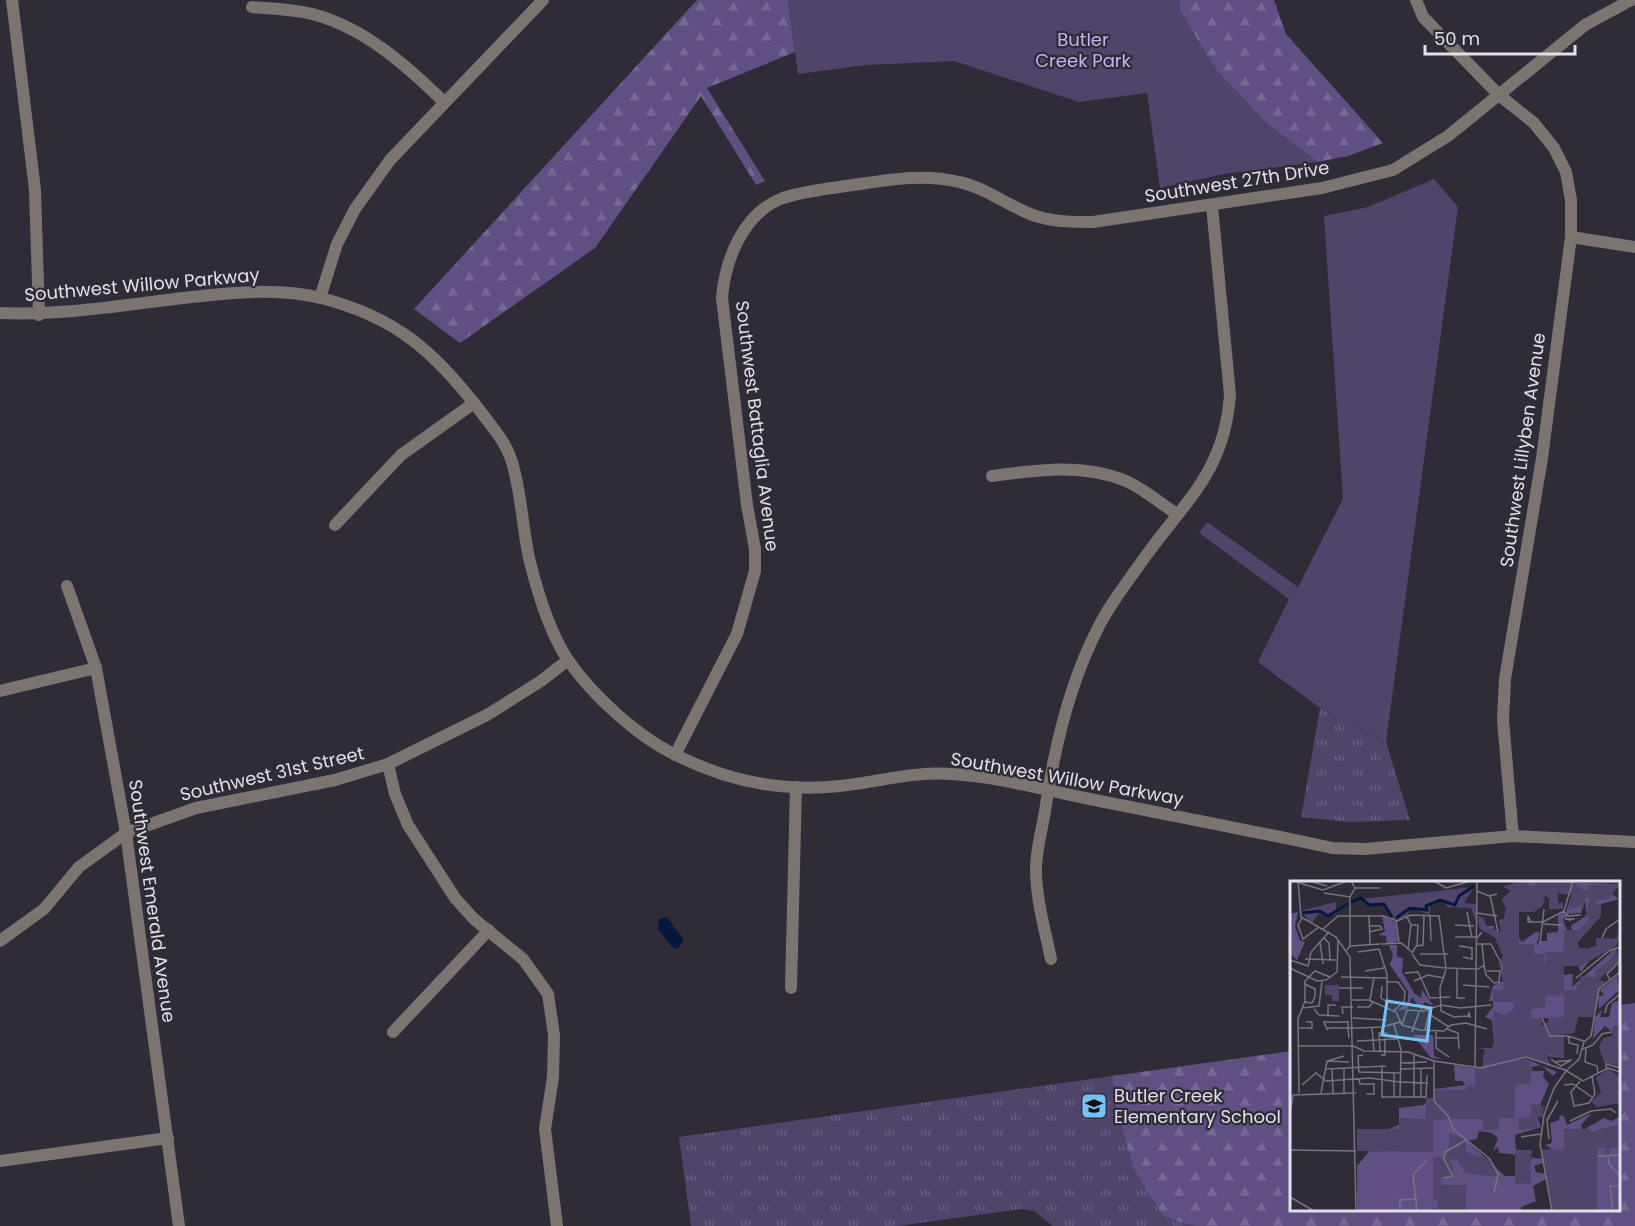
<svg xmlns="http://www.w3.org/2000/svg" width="1635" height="1226" font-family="Poppins,sans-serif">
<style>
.grass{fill:url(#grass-tufts)}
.forest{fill:url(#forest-firs)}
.park{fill:#50446b}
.water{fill:#061740}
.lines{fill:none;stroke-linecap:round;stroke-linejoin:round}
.street{stroke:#7c7471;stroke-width:12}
.labels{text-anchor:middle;stroke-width:4.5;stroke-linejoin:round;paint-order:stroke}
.park-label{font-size:18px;fill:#c6b3f3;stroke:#2f2c38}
.street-label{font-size:18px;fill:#e1dfe7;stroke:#2f2c38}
.poi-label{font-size:18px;fill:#e1dfe7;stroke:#2f2c38;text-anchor:start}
.inset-river{fill:none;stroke:#061740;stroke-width:3}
.inset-road{fill:none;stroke:#76747e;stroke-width:1.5}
.view{fill:#73c1f5;fill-opacity:0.15;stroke:#73c1f5;stroke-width:3}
.inset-edge{fill:none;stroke:#e1dfe7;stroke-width:3}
</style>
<defs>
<pattern id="grass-tufts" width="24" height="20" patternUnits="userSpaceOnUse" patternTransform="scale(1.5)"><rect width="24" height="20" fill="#50446b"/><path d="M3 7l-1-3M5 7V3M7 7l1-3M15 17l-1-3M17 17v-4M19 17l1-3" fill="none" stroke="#695f80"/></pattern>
<pattern id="forest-firs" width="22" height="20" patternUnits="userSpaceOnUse" patternTransform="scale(1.5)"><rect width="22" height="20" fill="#604f83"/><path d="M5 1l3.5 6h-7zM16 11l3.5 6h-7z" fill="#766895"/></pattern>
</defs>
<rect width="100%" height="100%" fill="#2f2c38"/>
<g class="grass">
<polygon points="1320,708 1386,742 1410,820 1349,822 1301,817"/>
<polygon points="1112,1076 1117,1110 1164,1217 1195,1226 1053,1226 1034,1211 1022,1209 897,1226 691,1226 679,1137"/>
</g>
<g class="forest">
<polygon points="697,0 788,0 795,52 707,88 765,181 756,185 701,96 595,248 460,343 414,309"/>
<polygon points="1179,0 1274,0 1286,34 1383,143 1348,156 1317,162 1266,123 1216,70 1180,11"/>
<polygon points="1635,1003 1635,1226 1195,1226 1164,1217 1134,1169 1117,1110 1112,1076 1291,1051 1292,1210 1618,1210 1619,1005"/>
</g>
<g class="park">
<polygon points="788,0 1179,0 1180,11 1216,70 1266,123 1317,162 1224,174 1160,188 1147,93 1079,102 954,61 867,65 798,74"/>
<polygon points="1434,179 1458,207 1386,742 1320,708 1258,662 1289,599 1199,533 1207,522 1298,587 1343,499 1324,216 1368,207"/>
</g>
<polygon class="water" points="667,917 684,940 678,949 672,947 658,929 659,919"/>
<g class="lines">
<g class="street">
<polyline points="12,0 35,190 39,315"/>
<polyline points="1416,0 1423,17 1499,95 1534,123 1554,148 1566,172 1571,200 1571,237 1542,458 1505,679 1503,720 1513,836"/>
<path d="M252,7C273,9 295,9 316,15C366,29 408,67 444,102"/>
<polyline points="1571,237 1635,247"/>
<polyline points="320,298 337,244 355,209 390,160 543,0"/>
<path d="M0,313C64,316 129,304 192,297C235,292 279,288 321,298C396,317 435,352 481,412C492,427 505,441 511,459C522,492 522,529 530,562C538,594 550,633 568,660C592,695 638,737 676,755C727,781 783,792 840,786C878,782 914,771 952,774C1000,777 1048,791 1095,800C1174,816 1254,831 1332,848L1365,849L1513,836L1635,842"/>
<path d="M992,476C1036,470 1083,463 1126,481C1144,489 1161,504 1177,514"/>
<polyline points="335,525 401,455 474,403"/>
<polyline points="67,586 96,668 126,833 179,1226"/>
<polyline points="0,691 96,668"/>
<path d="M675,755L737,634L755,571V549L747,505L722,298C725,260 743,213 783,198C807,190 835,188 860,184C894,179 925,174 959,182C988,188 1011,209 1039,217C1056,222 1075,222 1093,222L1322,188L1393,170L1448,136L1585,25L1631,0"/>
<polyline points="388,764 395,794 408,825 455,898 474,919 523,959 548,994 554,1035 553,1077 545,1129 557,1226"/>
<polyline points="0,941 44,909 79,867 126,833 196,808 335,780 388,764 487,715 541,681 568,660"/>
<path d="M1051,959C1045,930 1036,899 1036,869C1036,850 1042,830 1045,811C1054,749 1069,684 1098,628C1109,605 1126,584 1140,564C1183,502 1224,475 1230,395L1212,206"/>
<polyline points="791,988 796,787"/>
<polyline points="393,1032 489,930"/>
<polyline points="0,1161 168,1138"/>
</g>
</g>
<defs>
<symbol id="school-square" viewBox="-11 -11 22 22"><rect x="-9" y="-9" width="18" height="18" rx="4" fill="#73c1f5" stroke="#2f2c38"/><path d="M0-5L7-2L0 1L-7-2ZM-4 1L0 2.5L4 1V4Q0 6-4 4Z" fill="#111"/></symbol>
</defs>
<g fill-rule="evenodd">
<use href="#school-square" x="1079" y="1091" width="30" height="30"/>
</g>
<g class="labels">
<g class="park-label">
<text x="1083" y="46">Butler<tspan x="1083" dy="21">Creek Park</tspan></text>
</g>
<g class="street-label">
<text transform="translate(1237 182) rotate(-9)" y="6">Southwest 27th Drive</text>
<text transform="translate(142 285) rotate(-5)" y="6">Southwest Willow Parkway</text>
<text transform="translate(757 426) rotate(83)" y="6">Southwest Battaglia Avenue</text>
<text transform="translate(1523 450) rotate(-82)" y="6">Southwest Lillyben Avenue</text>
<text transform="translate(272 774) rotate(-13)" y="6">Southwest 31st Street</text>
<text transform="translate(1067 779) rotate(10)" y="6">Southwest Willow Parkway</text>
<text transform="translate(152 901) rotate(82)" y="6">Southwest Emerald Avenue</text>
</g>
<g class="poi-label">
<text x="1114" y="1102">Butler Creek<tspan x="1114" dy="21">Elementary School</tspan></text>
</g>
</g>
<g transform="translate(1290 881)">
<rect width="330" height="330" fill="#2f2c38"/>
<path d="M35,104H49V120H42V114H35ZM318,188L330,196V222L307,226L301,221L311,211L306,197Z" fill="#50446b"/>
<path d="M231,0L330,3L322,13L329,18L311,23V35L287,62L289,67L298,68L306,65V57L323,58L328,56L326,53L330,56L325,66L299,80L291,91L288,85H274V94L283,93L282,106L326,67L329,80L308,99L316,101L312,104L303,101L304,106L298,107L299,111L308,109L303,136H288L284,152L261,155L259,147L253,143L258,142V137H251L252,144L258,147L259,155H274V177L256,175L261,185L235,175L192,187L195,168L185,167H202L204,161L202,139L195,136L203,126V120H199L203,105L213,100L209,81L213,75L205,56L190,48L188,39L195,45H204V51H211L209,39L214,38L216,27L212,19L221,9L213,6ZM264,10V17L268,12L282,14L275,33L291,32L295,20L297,34L281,45L282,49L277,50L273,38L279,35L273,32L268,34V51L257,52V60H250L246,65L250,52L246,51L232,61L229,57V31L249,27L253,24L251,12L261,18ZM8,31L5,45L10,60L15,61L7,79L0,72V33ZM92,35L105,41L108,60L97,64L96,55L88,54L95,50ZM99,64H107V76L113,77L112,91L124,112L131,117L132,109L144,125L134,121L132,130L122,116L117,128L107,130L118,120V110L98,81L100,83L103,74ZM327,95L329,109L309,128L308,116L314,114L310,109ZM330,119V149L321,150L315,145L303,158L305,136L312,129L310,136H319L322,122ZM123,154H143L144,175L151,178L141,177ZM236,178L267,191L263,195L251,184L242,186V190H254L253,196L259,203L251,222L253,235L247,236L251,246L225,254L226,269H242L241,275L209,272L208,266L203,270L208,257L202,252L189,250L187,258L177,260L215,295H225L242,278H252L253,282L244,285L246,291L255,293L256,298L243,305L246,320L231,326V330H67V285L81,268L84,254L109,244V227L133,224L143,217L145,208L175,204L172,200H165L164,184L194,189ZM302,232L291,244L293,249L314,237L321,240L330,236V330H263L258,269L262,268L255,264L262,262L260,242L269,239L270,234L274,235L277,244Z" fill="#604f83" fill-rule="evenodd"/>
<path d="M231,0H238L239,5H245L246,0H283L293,9H298V4L330,3V8L324,6L326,8L318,19H306V23H311V35L287,62L289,67L298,68L306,65V57L323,58L328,56L326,53L330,56L325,66L290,85H274V109H286L291,95L305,97V90L320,79L326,67L329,80L308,99L316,101L308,110L303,136H288L284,152L260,154L258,146L253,142H258V137L274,136V114L256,115L255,127L241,128V137H251L252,144L258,147L259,155H274V177L260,173L256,177L261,185L235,175L192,187L195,167H202L204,161L203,129L214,135L224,128V121H203V109H213V82L209,81L213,75L205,56L190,48L188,35L194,37L196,45L211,51L209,39L214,38L216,27L212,19L221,9L213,6ZM268,12L282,14L278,29L290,25L293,28L295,16L300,18L295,36L300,37L290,49H275L273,71H254L256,77L255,89L254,73H244V63H229V31H244L253,24L255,14L259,15V28H273V22H268ZM184,6L174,22L186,23V40L181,27L157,26L155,19L140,25V34L120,27L118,34L107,39L101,37L95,23L79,24L71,18ZM46,21V33L38,35L30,30L22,42L10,30ZM323,144H330V185L314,182L309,165L314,157L322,155ZM224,178L241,179V203L225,204V237H209V249H193V238H160L144,220V209H176V205L185,204V187ZM136,217H143L159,238L143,239V271L67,270V248H109L110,237L135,238ZM251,223L252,227L255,224L252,235L248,236L247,247L229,249V237L241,236V224ZM330,243V267H320V273L315,274V267L307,268V330H263L251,269L274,268V248H300L301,251ZM159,252L176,258V271L199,278L208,296L176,292L166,278H161L164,295L151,296V304H176V330H138L148,326V319H143V276H153L159,271ZM241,269V276L252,278H241V302L225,303V270Z" fill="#50446b" fill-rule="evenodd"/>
<path class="inset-river" d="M61,21L71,17L79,24L94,23L102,36M12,32L30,30L38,35L58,23M106,37L120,27L137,29L136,25L150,19L165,24L169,15L184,5"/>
<path class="inset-road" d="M8,0L11,36L46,56L60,76L66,330M19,0L37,5M144,0L156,7L181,0M6,1L33,9L57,0M65,7H90M187,10L199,15L207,13M34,12L60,16L65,7L61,0M200,14L208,51M273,30L278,35L291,34M177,31L182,57M187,32L207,35M140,34L141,60M79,35L80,63M117,36L121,44L118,68M12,37L8,44L13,58L29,46M283,38L280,39L275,38H285M106,40L109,61M241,41L238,35V41H253L274,30L283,0M253,43L272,44M121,44H128L127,64L122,72M165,44L184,45M79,45H90L92,48L79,51M33,48L48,35H93L107,40L121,34L149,35L156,87M165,56H188L192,51M34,57L39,62L40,79M312,57L316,48L330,38M30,61L33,83M250,62L254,28M91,63L111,62L122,71M187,63H201L210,80M192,63L194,84M60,65L90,63M127,65L133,64L134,34M169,65L182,67V78L173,76M89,68L97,93V129M57,69L60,65V16M68,71L89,68M122,73L130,84L155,87M130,73H158M15,78L46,79M0,79L18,85L21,71L39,51M0,87L27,100L36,99L47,91M156,87L188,88L194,84L196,94L204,102L209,101L210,90H197M167,87V117H175M156,88L150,107L151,130L164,136L178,135L179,132L180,136L178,135M75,90L94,87M47,92L48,59M115,92L128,91L140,117L160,116M51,96L97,97M286,97L319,70L330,66M320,99L317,93L330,80M124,100L138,94L154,97M97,101H108L115,111L114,120L104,130M173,104L199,106M92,105L91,117L97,121M49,107H73M62,119H79L106,131L112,144L130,149L154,150L161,144L176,142L197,148M80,119L84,97M14,121L22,122L25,116V108L15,103M67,126H79L83,121M12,127L29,125L32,100M24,128L29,134L49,135M315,132L317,124L330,113M53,133L52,126H63M139,133L159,146M38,135V124H46M63,137L97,139M252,137L260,155H278L294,160M104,143L111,169L110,216M112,144L117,129L133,130L151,124L170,127L201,124M9,147H22V141H16M82,147L84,170M157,148L168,152L169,168M135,149L139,132L135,125M146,150V167L159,176M122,151L129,131M278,155L279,162L288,164L287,173M59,157L58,147V141H34L37,148L40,147H67L92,146L110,141M146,157H168M67,160L107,158M9,165H63M63,165L74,170L118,171L144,180L191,187L236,176L275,189L293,200L318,187L330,191M293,168L303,164L312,153L322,151M296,168L295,181L307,185L308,193M90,170L89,152H97M124,173V217M73,174L68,175L69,191L111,192M91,174H95V157M261,178L271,185L281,179M37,180L59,181M144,180V220L158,235L164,249L200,278L208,293L204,311M264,181L282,179M111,182L137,181M92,185V216H136L137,194M185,186L187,0M42,187L43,212M54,187V212M36,188L96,185M111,188L143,187M316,188V183L330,187M276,190L289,178L294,161L301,155L309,108L330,91M25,191L36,200L80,197L110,201M69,198L70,203H84V213H76M290,200L281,211L284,225L299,222L305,213L302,195M110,201L138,202M12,204L26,192M274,204L283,203L302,216M9,212L8,138L15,120V100L25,90L40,96M31,212L37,180L54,175M104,216V192M131,217V187M0,234L3,214L66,212M280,240L301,230L321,228L326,232M231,256L251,253M259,258L257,239L268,220M0,269L66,270M308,275L330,274M318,275L319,283L330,295M154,297L163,295L154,278L155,271L176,259M0,316L24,330M110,330V319L127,318M127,330L123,294L137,279M262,330L250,263L254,234L264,207L276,190M323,330L320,305H330"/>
<path class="view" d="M97,120L141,127L137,160L92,154Z"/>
<rect width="330" height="330" class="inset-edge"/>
</g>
<path d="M1425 45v9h150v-9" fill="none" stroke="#e1dfe7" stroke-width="3"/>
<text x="1434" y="45" font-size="18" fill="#e1dfe7" stroke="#2f2c38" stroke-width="4.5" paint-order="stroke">50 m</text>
</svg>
